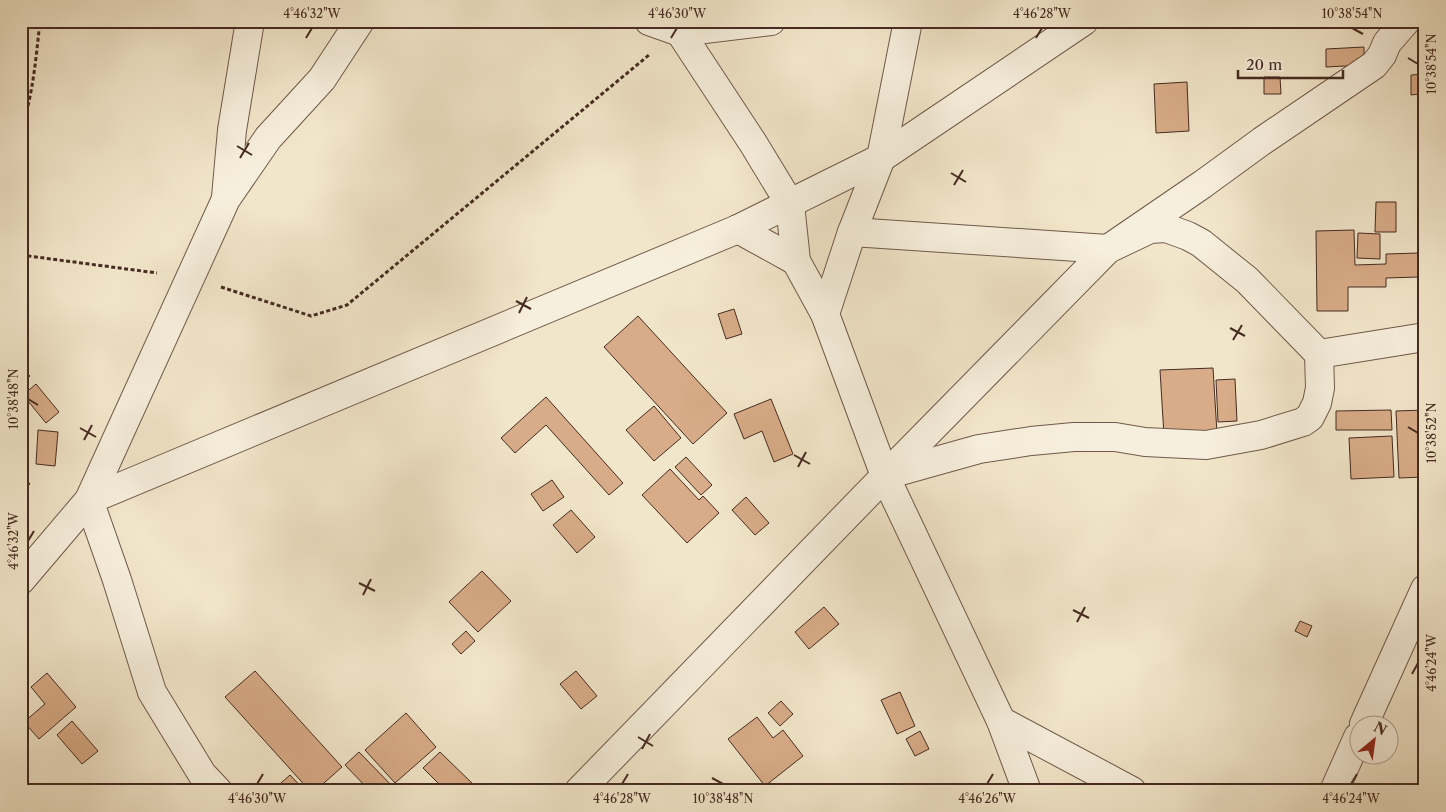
<svg xmlns="http://www.w3.org/2000/svg" width="1446" height="812" font-family="'Libre Caslon Text',serif">
<style>
.building{fill:#d8ac88;stroke:#452b21}
.lines{fill:none;stroke-linecap:round;stroke-linejoin:round}
.street-casing{stroke:#705a4b;stroke-width:30}
.path{stroke:#452b21;stroke-width:3;stroke-dasharray:4 2.5;stroke-linecap:butt}
.street{stroke:#f7efdd;stroke-width:28}
.ticks{fill:none;stroke:#452b21;stroke-width:2}
.neatline{fill:none;stroke:#452b21;stroke-width:2}
.ticks-label{font-size:12px;text-anchor:middle;fill:#452b21}
</style>
<rect width="100%" height="100%" fill="#f2e6ca"/>
<filter id="stains"><feTurbulence type="fractalNoise" baseFrequency=".004" numOctaves="4"/><feColorMatrix values="0 0 0 0 .2 0 0 0 0 .09 0 0 0 0 .02 0 0 0 .5 -.17"/></filter>
<radialGradient id="worn" r=".72"><stop offset=".6" stop-color="#630" stop-opacity="0"/><stop offset="1" stop-color="#630" stop-opacity=".3"/></radialGradient>
<g class="building">
<polygon points="1364,47 1364,65 1326,67 1326,49"/>
<polygon points="1425,74 1425,133 1421,133 1419,94 1411,95 1411,75"/>
<polygon points="1264,77 1280,77 1281,94 1264,94"/>
<polygon points="1187,82 1189,131 1156,133 1154,84"/>
<polygon points="1376,202 1396,202 1396,232 1375,232"/>
<polygon points="1354,230 1355,265 1386,264 1386,254 1418,253 1418,277 1386,278 1386,287 1348,287 1348,311 1317,311 1316,231"/>
<polygon points="1358,233 1380,234 1380,259 1357,258"/>
<polygon points="734,309 742,334 726,339 718,314"/>
<polygon points="638,316 727,413 693,444 604,347"/>
<polygon points="21,367 30,376 21,385"/>
<polygon points="1213,368 1217,433 1164,436 1160,370"/>
<polygon points="1235,379 1237,421 1218,422 1216,380"/>
<polygon points="36,384 59,412 46,423 23,395"/>
<polygon points="546,397 623,483 609,495 546,425 515,453 501,438"/>
<polygon points="771,399 793,454 774,462 762,431 744,439 734,414"/>
<polygon points="654,406 681,438 654,461 626,430"/>
<polygon points="1391,410 1392,430 1336,430 1336,411"/>
<polygon points="1425,410 1425,477 1399,478 1396,411"/>
<polygon points="38,430 58,432 55,466 36,464"/>
<polygon points="1392,436 1394,477 1351,479 1349,438"/>
<polygon points="686,457 712,485 701,495 675,467"/>
<polygon points="670,469 699,500 703,496 719,513 687,543 642,495"/>
<polygon points="21,473 30,484 21,491"/>
<polygon points="552,480 564,497 543,511 531,494"/>
<polygon points="746,497 769,523 755,535 732,510"/>
<polygon points="571,510 595,537 577,553 553,525"/>
<polygon points="482,571 511,601 478,632 449,602"/>
<polygon points="824,607 839,624 809,649 795,632"/>
<polygon points="1300,621 1312,626 1307,637 1295,631"/>
<polygon points="466,631 475,641 461,654 452,644"/>
<polygon points="255,671 342,767 315,791 310,791 225,697"/>
<polygon points="576,671 597,696 581,709 560,684"/>
<polygon points="47,673 76,707 39,739 24,722 45,704 31,687"/>
<polygon points="900,692 915,726 897,734 881,700"/>
<polygon points="781,701 793,714 780,726 768,713"/>
<polygon points="406,713 436,747 395,783 365,750"/>
<polygon points="757,717 773,738 783,730 803,756 765,786 728,739"/>
<polygon points="72,721 98,751 82,764 57,735"/>
<polygon points="920,731 929,749 915,756 906,739"/>
<polygon points="359,752 397,791 370,791 345,765"/>
<polygon points="440,752 476,787 472,791 446,791 423,768"/>
<polygon points="290,775 305,791 272,791"/>
</g>
<g class="lines">
<defs>
<g id="street">
<polyline points="649,21 680,32 771,21"/>
<polyline points="674,21 680,32 753,143 790,204 796,261 825,314 885,476 1001,721 1027,791"/>
<polyline points="226,197 232,130 250,21"/>
<polyline points="738,229 796,261"/>
<polyline points="852,232 1108,249 1150,229 1166,228 1188,236 1201,243 1247,280 1319,354 1425,337"/>
<polyline points="825,314 852,232 881,158 908,21"/>
<polyline points="886,475 979,449 1031,441 1074,437 1115,437 1145,442 1206,445 1261,435 1303,422 1310,417 1317,403 1320,388 1319,354"/>
<polyline points="21,580 89,500 226,199 268,138 322,79 360,21"/>
<polyline points="1001,721 1132,791"/>
<polyline points="1364,724 1425,589"/>
<polyline points="218,791 202,774 152,692 117,580 89,500 738,229 881,158 1084,21"/>
<polyline points="579,791 885,476 1108,249 1203,184 1262,141 1374,65 1382,55 1387,43 1406,21"/>
<polyline points="1334,791 1358,737"/>
</g>
</defs>
<use href="#street" class="street-casing"/>
<g class="path">
<path d="M21,131C33,95 36,58 40,21"/>
<polyline points="21,255 157,273"/>
<polyline points="221,287 311,316 347,305 649,55"/>
</g>
<use href="#street" class="street"/>
</g>
<path class="ticks" d="M1352,28L1363,34M306,38L312,28M671,38L677,28M1036,38L1042,28M1408,58L1418,64M237,146L252,155M240,158L249,143M951,173L966,182M954,185L963,170M516,301L531,309M519,313L527,297M1230,328L1245,336M1233,340L1242,325M28,399L38,405M1408,427L1418,433M80,428L96,437M84,440L92,425M794,455L810,464M798,467L806,452M28,541L34,531M359,583L375,591M363,595L371,579M1073,610L1089,618M1077,622L1085,607M1412,674L1418,663M638,737L653,746M642,749L650,734M712,778L723,784M257,784L263,774M622,784L628,774M987,784L993,774M1351,784L1357,774"/>
<rect width="1446" height="812" fill="none" stroke="#f2e6ca" stroke-width="55"/>
<g transform="translate(1374 740) rotate(29)"><circle r="24" fill="#f7efdd" stroke="#b0a192"/>
<path d="M0-4L9 19L0 12L-9 19Z" fill="#8f2418"/>
<text y="-8" font-size="14" font-weight="bold" text-anchor="middle" fill="#452b21">N</text>
</g>
<path d="M1238 70v8h105v-8" fill="none" stroke="#452b21" stroke-width="2.5"/>
<text x="1246" y="70" font-size="15" fill="#452b21" stroke="#f7efdd" stroke-width="4" paint-order="stroke">20 m</text>
<rect x="28" y="28" width="1390" height="756" class="neatline"/>
<g class="ticks-label">
<text x="312" y="18">4°46'32"W</text>
<text x="677" y="18">4°46'30"W</text>
<text x="1042" y="18">4°46'28"W</text>
<text x="1352" y="18">10°38'54"N</text>
<text transform="translate(1432 64) rotate(-90)" y="4">10°38'54"N</text>
<text transform="translate(14 399) rotate(-90)" y="4">10°38'48"N</text>
<text transform="translate(1432 433) rotate(-90)" y="4">10°38'52"N</text>
<text transform="translate(14 541) rotate(-90)" y="4">4°46'32"W</text>
<text transform="translate(1432 663) rotate(-90)" y="4">4°46'24"W</text>
<text x="257" y="803">4°46'30"W</text>
<text x="622" y="803">4°46'28"W</text>
<text x="723" y="803">10°38'48"N</text>
<text x="987" y="803">4°46'26"W</text>
<text x="1351" y="803">4°46'24"W</text>
</g>
<rect width="100%" height="100%" filter="url(#stains)"/>
<rect width="100%" height="100%" fill="url(#worn)"/>
</svg>
